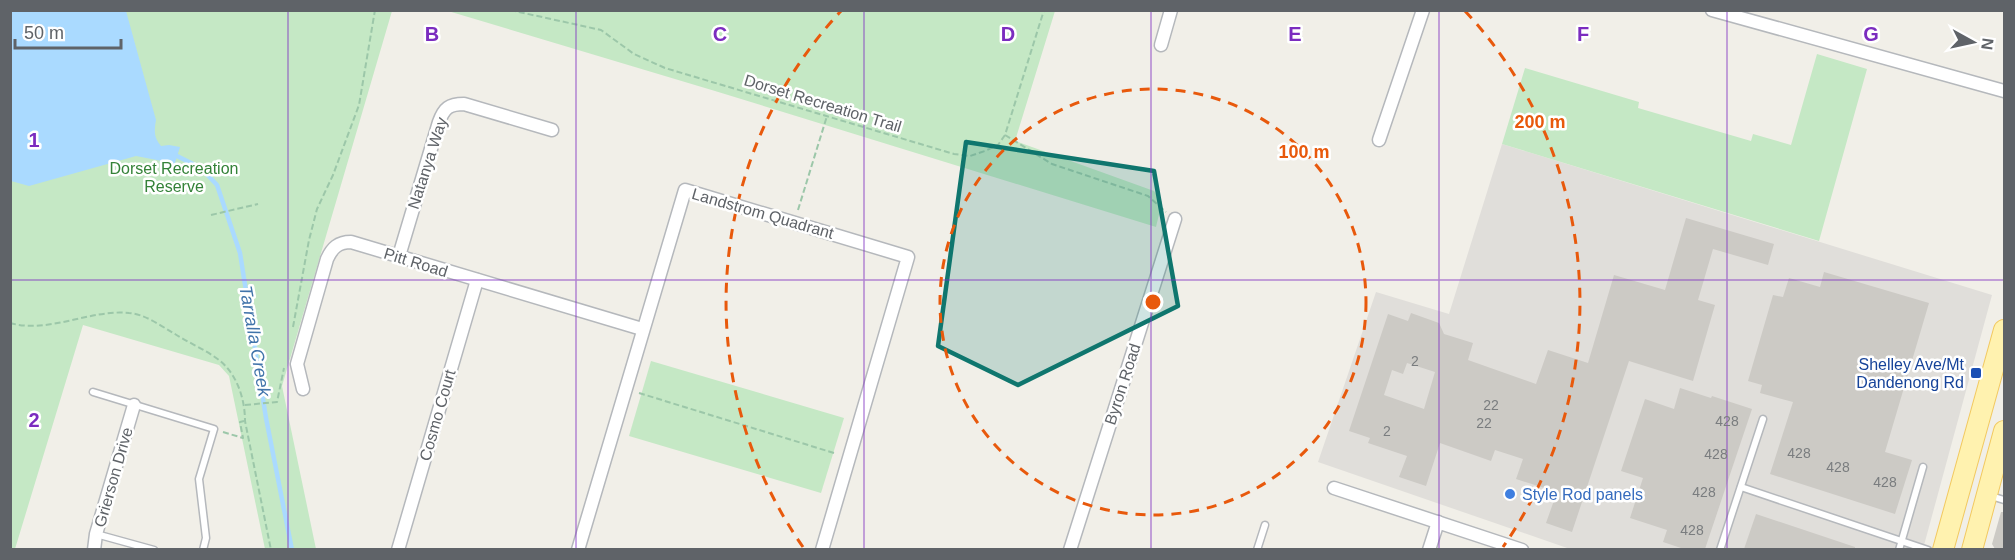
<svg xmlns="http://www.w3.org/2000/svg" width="2015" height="560" font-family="Helvetica,sans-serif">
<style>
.industrial{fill:#e0deda}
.green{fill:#c5e8c5}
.water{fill:#aadaff}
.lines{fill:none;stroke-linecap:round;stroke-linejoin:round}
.stream{stroke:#aadaff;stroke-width:4.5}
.building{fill:#cccac5;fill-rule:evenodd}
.service-casing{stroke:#b5b8bc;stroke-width:9}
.minor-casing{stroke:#b5b8bc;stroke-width:15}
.primary-casing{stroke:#f2c960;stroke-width:22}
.path{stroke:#9cc7a9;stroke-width:2;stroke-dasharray:6 3;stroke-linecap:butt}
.service{stroke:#fff;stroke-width:6}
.minor{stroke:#fff;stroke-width:12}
.primary{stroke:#fff2af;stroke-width:20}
.marked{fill:#0f766e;fill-opacity:0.2;stroke:#0f766e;stroke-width:4.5;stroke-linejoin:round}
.grid{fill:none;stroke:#7b2cbf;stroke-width:1.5;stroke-opacity:0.55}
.ring{fill:none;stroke:#e8590c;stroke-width:3;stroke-dasharray:10 8}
.transit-dot{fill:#1a4fb4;stroke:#fff;stroke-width:2}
.shop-dot{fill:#3f7fe0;stroke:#fff;stroke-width:2}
.labels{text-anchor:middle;stroke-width:5;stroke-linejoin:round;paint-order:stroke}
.number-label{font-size:14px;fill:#7a7d7f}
.street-label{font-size:16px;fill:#5f6368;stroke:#fff}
.park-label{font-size:16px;fill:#348238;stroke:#fff}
.transit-label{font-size:16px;fill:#164399;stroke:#fff;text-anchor:end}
.shop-label{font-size:16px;fill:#366cbe;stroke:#fff;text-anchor:start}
.water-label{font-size:18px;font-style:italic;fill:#4174aa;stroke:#fff}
.grid-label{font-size:20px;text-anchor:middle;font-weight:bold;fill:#7b2cbf;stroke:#fff;stroke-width:5;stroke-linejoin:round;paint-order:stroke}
.centre{fill:#e8590c;stroke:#fff;stroke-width:3}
.ring-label{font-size:18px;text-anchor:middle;font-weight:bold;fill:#e8590c;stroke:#fff;stroke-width:5;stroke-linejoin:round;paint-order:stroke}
</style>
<rect width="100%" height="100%" fill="#f1efe8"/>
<polygon class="industrial" points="1502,144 1992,295 1923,549 1570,549 1318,462 1376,292 1449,314"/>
<g class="green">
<polygon points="10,11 392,11 282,386 316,549 265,549 229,376 219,365 83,325 15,549 11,549"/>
<polygon points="448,11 1055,11 1015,141 1154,191 1162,202 1156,227 715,91"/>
<polygon points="1817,54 1867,69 1819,241 1502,144 1525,68 1639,102 1638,108 1751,141 1753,134 1791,145"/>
<polygon points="651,361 844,418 821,493 629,436"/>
</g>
<path class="water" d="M11,10L126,11L156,120C154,131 154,138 161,146L169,145L180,147L174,166L162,161L136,156L29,186L11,181Z"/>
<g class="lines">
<polyline class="stream" points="177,156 201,168 217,185 240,253 266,418 292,550"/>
</g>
<g class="building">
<path d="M1686,218L1774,244L1768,265L1713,249L1698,300L1715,305L1693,381L1629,361L1572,532L1546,523L1557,492L1516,479L1523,459L1495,450L1491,461L1440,443L1426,486L1399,477L1407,456L1368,443L1370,438L1349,431L1388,314L1408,321L1411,313L1439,323L1444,334L1473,343L1468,360L1536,384L1548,350L1588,363L1614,275L1665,290ZM1407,363L1435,372L1424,409L1384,395L1392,370L1403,374Z"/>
<polygon points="1824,272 1929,303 1885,452 1912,460 1895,514 1770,474 1793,402 1760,393 1762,385 1748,381 1773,295 1783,297 1789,278 1820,287"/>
<polygon points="1680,388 1711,398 1712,396 1752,409 1705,549 1684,549 1663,542 1667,530 1630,518 1643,478 1621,471 1645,399 1674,409"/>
<polygon points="2001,512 2004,512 2004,549 1995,549 1992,544"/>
<polygon points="1756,514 1855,547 1855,549 1744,549"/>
</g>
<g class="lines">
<defs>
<g id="service">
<polyline points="93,392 214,429 199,479 206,538 203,550"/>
<polyline points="1741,487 1928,550"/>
<polyline points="1991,496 2004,500"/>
<polyline points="96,534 154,550"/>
<polyline points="1257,550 1265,525"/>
<polyline points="1720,550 1763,419"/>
<polyline points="1899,550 1923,467"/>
</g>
<g id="minor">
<polyline points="1712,10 2004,91"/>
<polyline points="1161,45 1171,10"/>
<polyline points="1379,140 1423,10"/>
<path d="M399,256L439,122C444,108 449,104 464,104L552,130"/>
<path d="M303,389L297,364L327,259C332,248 338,242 351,242L642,329"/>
<polyline points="1334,488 1522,550"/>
<polyline points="94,550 96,534 134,405"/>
<polyline points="398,550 477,280"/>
<polyline points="578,550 685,190 908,257 822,550"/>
<polyline points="1070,550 1175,219"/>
<polyline points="1429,550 1438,522"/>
</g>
<g id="primary">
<polyline points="1943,550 2004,330"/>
<polyline points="1972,550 2004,431"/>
</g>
</defs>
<use href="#service" class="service-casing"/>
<use href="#minor" class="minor-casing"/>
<use href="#primary" class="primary-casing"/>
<g class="path">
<polyline points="510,10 601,30 634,54 665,68 954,154 970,156 985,151 998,145 1005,135 1044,10"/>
<polyline points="1005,135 1052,164 1148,196 1166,212"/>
<polyline points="798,210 827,116"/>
<polyline points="211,215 258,204"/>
<path d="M10,323C49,334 90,309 129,313C145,314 161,326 175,334C189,343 206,350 219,360C237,374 245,399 245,421L271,550"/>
<polyline points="293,327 309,240 317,209 333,175 359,105 375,10"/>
<polyline points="639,393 834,453"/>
<polyline points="245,405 277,402 284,368"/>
<polyline points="223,432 243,438 240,422 244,421"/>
</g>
<use href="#service" class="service"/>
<use href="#minor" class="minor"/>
<use href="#primary" class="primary"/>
</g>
<path class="marked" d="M966,142L1154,171L1178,306L1018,385L938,346Z"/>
<path class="grid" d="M288,10V550M576,10V550M864,10V550M1151,10V550M1439,10V550M1727,10V550M10,280H2004"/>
<g class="ring">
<circle cx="1153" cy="302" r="213"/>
<path d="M803 547A427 427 0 0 1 841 11M1465 11A427 427 0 0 1 1503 547"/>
</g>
<rect class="transit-dot" x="1970" y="367" width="12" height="12" rx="3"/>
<circle class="shop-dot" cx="1510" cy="494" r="6"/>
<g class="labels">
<g class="number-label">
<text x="1415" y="366">2</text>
<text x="1491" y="410">22</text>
<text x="1727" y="426">428</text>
<text x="1484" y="428">22</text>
<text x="1387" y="436">2</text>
<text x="1799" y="458">428</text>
<text x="1716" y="459">428</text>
<text x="1838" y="472">428</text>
<text x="1885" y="487">428</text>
<text x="1704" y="497">428</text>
<text x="1692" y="535">428</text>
</g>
<g class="street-label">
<text transform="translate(823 103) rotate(17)" y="6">Dorset Recreation Trail</text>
<text transform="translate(427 163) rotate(-72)" y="6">Natanya Way</text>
<text transform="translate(763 213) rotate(16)" y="6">Landstrom Quadrant</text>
<text transform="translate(416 262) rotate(17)" y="6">Pitt Road</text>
<text transform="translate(1122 384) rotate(-72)" y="6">Byron Road</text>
<text transform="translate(437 415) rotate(-74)" y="6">Cosmo Court</text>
<text transform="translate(113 477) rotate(-74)" y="6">Grierson Drive</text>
</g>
<g class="park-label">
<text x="174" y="174">Dorset Recreation<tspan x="174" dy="18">Reserve</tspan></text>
</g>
<g class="transit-label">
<text x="1964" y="370">Shelley Ave/Mt<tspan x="1964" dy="18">Dandenong Rd</tspan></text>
</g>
<g class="shop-label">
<text x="1522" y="500">Style Rod panels</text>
</g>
<g class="water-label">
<text transform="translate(255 341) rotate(80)" y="6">Tarralla Creek</text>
</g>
</g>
<g class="grid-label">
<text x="432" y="41">B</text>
<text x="720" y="41">C</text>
<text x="1008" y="41">D</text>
<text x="1295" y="41">E</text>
<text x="1583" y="41">F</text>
<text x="1871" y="41">G</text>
<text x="34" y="147">1</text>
<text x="34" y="427">2</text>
</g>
<circle cx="1153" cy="302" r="9" class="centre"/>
<g class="ring-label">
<text x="1540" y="128">200 m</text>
<text x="1304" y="158">100 m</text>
</g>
<rect width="2015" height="560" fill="none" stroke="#5f6368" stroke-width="24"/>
<g transform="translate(1973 42) rotate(98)" stroke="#ffffff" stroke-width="4.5" paint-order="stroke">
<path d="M0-4.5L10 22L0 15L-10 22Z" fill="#5f6368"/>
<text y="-9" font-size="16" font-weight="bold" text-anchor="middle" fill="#5f6368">N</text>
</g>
<path d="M15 39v9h106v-9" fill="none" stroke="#5f6368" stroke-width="3"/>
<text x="24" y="39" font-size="18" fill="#5f6368" stroke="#ffffff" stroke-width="4.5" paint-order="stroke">50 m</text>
</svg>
